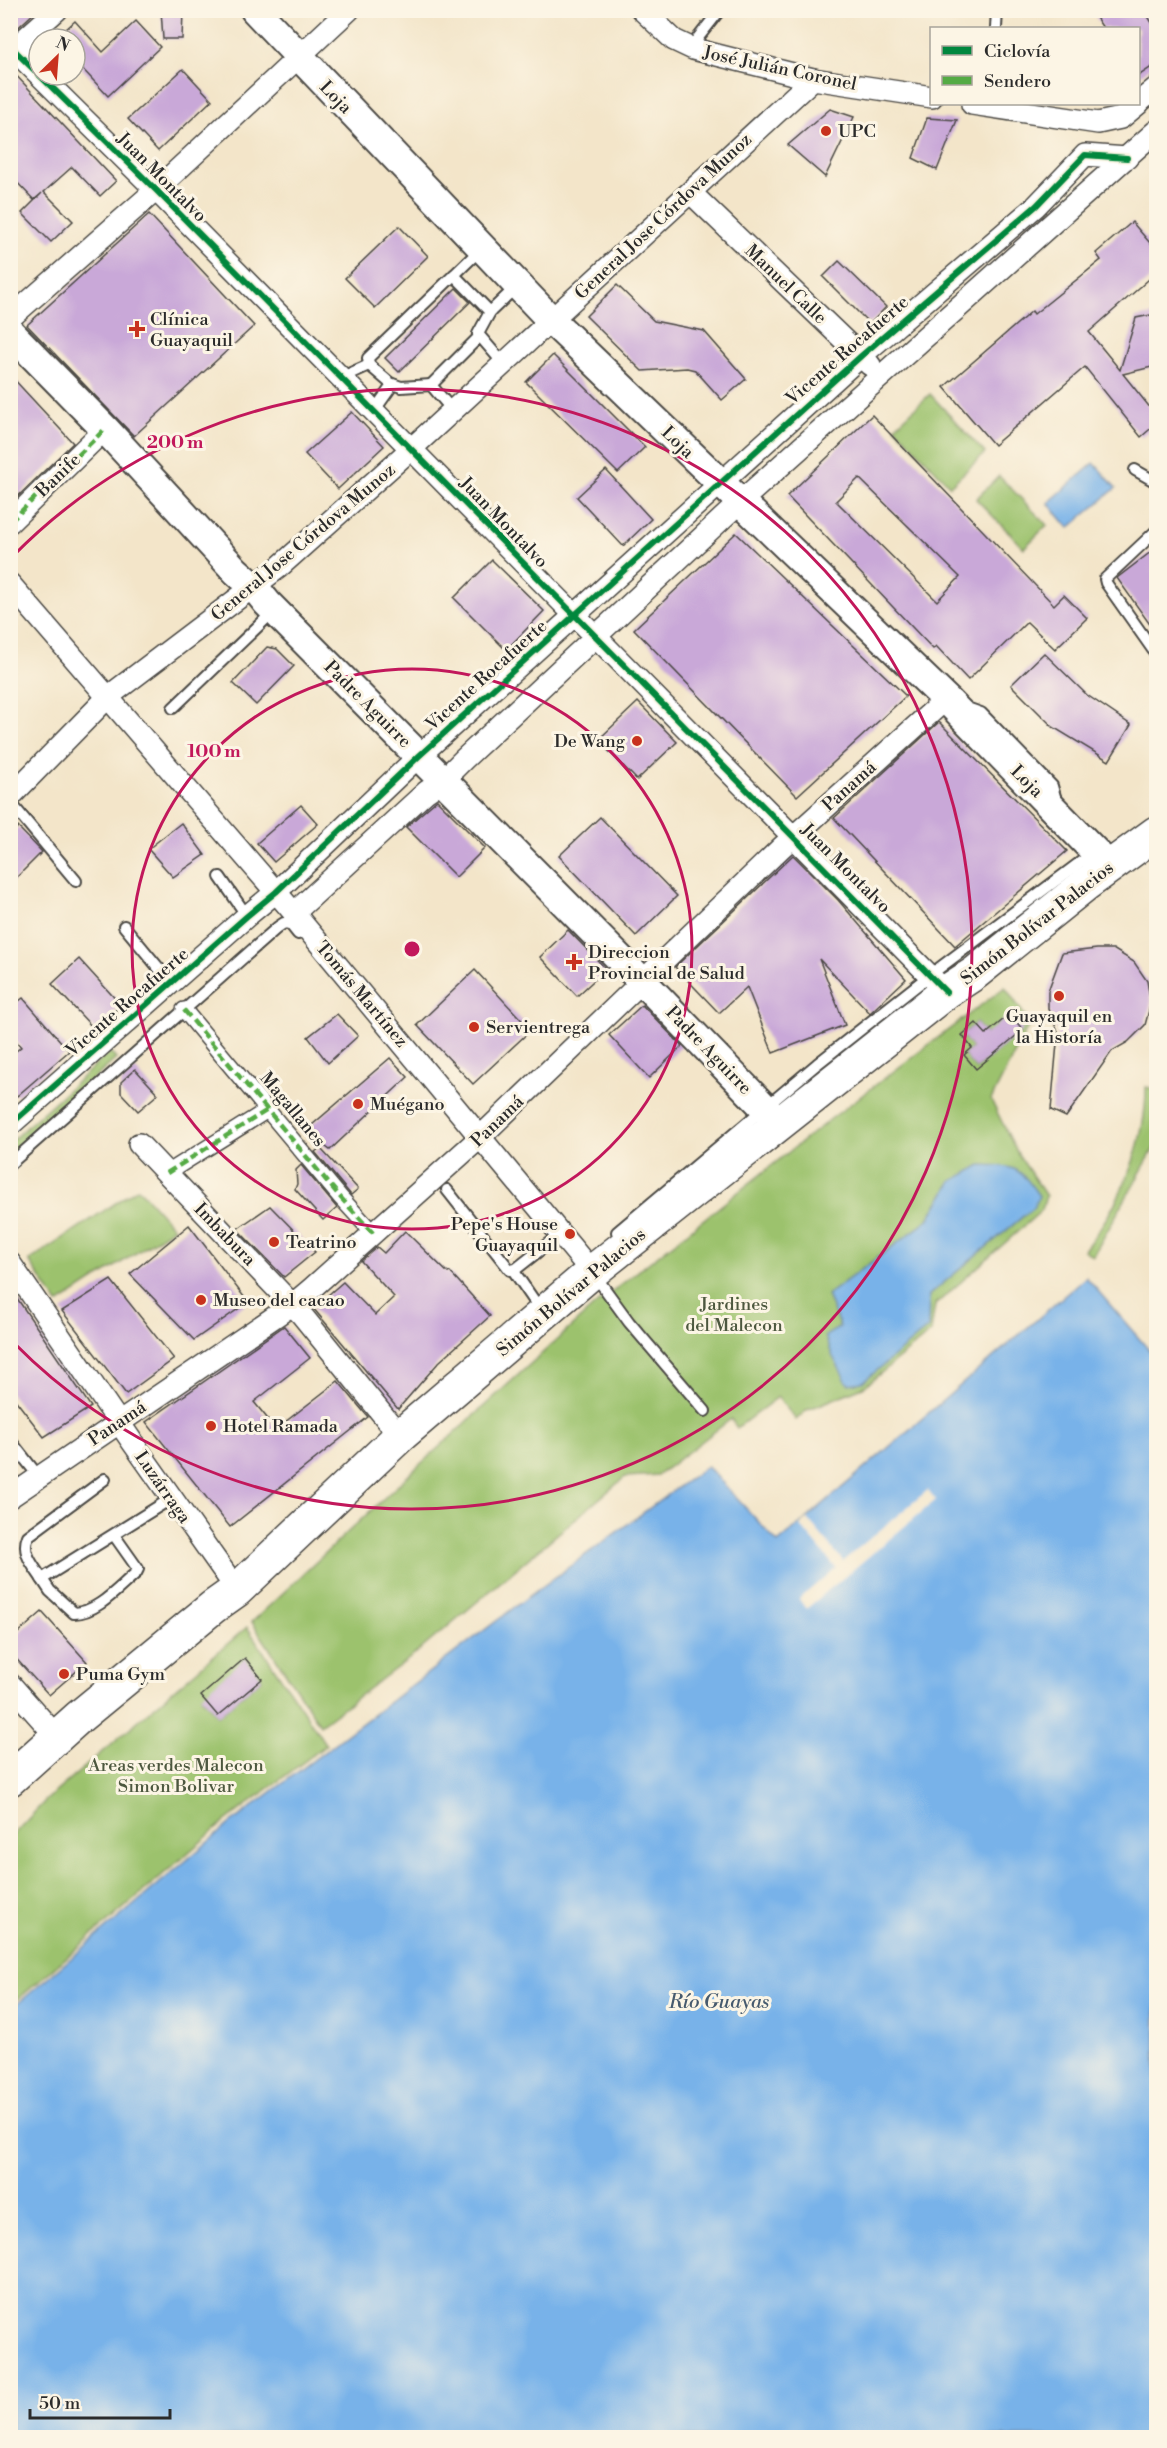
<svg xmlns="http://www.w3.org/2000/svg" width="1167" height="2448" font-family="'Libre Bodoni',serif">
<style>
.green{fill:#9cc26d;stroke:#64764c;stroke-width:1.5;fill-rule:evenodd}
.water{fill:#78b2e9;stroke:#526e8a;stroke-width:1.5}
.pier{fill:#f3e5c9}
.building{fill:#c9a8d8;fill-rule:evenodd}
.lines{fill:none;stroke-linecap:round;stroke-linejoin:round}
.service-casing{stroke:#494743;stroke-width:14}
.pedestrian-casing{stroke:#494743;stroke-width:18}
.minor-casing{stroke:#494743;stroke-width:24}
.secondary-casing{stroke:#494743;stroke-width:32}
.primary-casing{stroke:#494743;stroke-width:36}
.service{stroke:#fff;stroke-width:10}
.pedestrian{stroke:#fff;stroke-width:15}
.minor{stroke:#fff;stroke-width:21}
.secondary{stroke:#fff;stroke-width:28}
.primary{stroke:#fff;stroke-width:33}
.quiet{stroke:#54ab44;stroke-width:4.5;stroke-dasharray:9 4.5;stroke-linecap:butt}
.cycleway-casing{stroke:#fcf5e5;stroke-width:10}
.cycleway{stroke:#00873e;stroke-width:6}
.ring{fill:none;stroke:#c2185b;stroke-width:3}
.poi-dot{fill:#c8321e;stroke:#fcf5e5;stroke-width:2}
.labels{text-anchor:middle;stroke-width:6;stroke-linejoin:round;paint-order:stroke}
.street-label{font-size:18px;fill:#2b2b2b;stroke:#fcf5e5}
.poi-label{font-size:18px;fill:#2b2b2b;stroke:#fcf5e5;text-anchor:start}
.park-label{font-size:18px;fill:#4d583f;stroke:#fcf5e5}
.water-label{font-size:20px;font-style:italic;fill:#465a6e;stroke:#fcf5e5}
.centre{fill:#c2185b;stroke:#fcf5e5;stroke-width:3}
.ring-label{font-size:18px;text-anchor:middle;font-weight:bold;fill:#c2185b;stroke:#fcf5e5;stroke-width:6;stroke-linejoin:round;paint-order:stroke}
</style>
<rect width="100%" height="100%" fill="#fcf5e5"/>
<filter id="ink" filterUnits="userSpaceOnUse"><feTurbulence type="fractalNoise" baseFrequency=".0167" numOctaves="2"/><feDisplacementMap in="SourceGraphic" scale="12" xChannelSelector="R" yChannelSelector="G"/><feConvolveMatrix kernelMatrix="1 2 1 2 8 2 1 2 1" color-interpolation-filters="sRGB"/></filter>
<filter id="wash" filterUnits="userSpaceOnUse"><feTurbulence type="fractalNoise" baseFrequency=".008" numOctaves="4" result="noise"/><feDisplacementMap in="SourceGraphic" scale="24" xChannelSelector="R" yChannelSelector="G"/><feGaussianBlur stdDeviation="1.35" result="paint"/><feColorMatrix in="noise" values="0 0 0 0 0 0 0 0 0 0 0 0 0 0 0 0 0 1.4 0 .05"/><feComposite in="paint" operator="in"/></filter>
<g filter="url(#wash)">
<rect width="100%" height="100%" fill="#f3e5c9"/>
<g class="green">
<polygon points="930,394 985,453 950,486 895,427"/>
<polygon points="999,476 1047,525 1024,548 976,499"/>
<path d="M1005,987L1030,1023L991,1100L1018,1154L1046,1196L1042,1210L935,1305L931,1332L865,1386L807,1410L796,1420L778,1397L737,1428L731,1419L658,1475L625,1477L414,1655L320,1725L252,1622L415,1469L594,1306L828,1121ZM976,1023L986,1034L1022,1030L976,1069L964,1055L972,1048L962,1035ZM952,1181L1033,1208L929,1295L840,1327L827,1295L927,1221Z"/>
<polygon points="110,1052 116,1059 11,1153 11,1141"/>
<path d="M1146,1087L1156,1089V1145L1093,1256L1084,1250C1120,1206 1146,1145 1146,1087Z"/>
<polygon points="138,1188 174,1228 58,1304 29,1261"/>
<path d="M247,1627L326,1745L224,1822L11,2005V1837L45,1801ZM245,1659L262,1679L218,1716L201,1697Z"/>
</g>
<g class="water">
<polygon points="1094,463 1116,488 1069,528 1048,503"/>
<path d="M981,1165C1017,1166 1019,1167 1039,1196L1033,1208L929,1295L928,1328L863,1382L848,1384L833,1357L825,1336L840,1327L827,1295L927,1221L952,1181Z"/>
<polygon points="1086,1277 1156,1358 1156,2437 11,2437 10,2010 228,1825 524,1600 707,1466 778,1543"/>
</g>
<polygon class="pier" points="928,1490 936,1500 806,1609 799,1599 836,1568 800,1525 807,1518 843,1561"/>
<g id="blocks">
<g class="building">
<polygon points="10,10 37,10 11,34"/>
<polygon points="161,10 183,10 182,39 163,39"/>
<polygon points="1091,10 1144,10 1156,29 1156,64 1138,76 1138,28 1103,28"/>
<polygon points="136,21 160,47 108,96 75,61 75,39 55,39 75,21 103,52"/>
<polygon points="10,69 116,181 100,196 72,167 44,192 73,221 51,242 22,213 42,193 34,200 10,175"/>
<polygon points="183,69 212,100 158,151 128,119"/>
<polygon points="830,109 854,117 825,177 788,145"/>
<polygon points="927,118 957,120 937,170 913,158"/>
<polygon points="149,214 254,326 134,436 27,325"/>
<polygon points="1132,222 1156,250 1156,273 1089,332 1120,370 1136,318 1156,314 1156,366 1123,374 1156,415 1156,424 1141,437 1085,367 994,445 944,387 1032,311 1034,314 1101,260 1096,253"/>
<polygon points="399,226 428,256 375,308 345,278"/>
<polygon points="839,261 886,307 870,324 823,277"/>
<polygon points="617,285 654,321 704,331 746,379 722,400 695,370 687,368 642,371 586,316"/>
<polygon points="456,288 470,302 399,372 385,358"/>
<polygon points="553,355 645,447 618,473 526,382"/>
<polygon points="10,375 73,443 10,504"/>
<polygon points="352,412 384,446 338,489 305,454"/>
<path d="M872,415L1054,605L1064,595L1087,618L1055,649L1027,622L968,680L936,646L933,649L787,496ZM859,478L960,577L937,601L836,501Z"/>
<polygon points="606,470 651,519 623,546 577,497"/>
<polygon points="736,533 906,696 797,796 634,629"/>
<polygon points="1156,548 1156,633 1117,578"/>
<polygon points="492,560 544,611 506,650 454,598"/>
<polygon points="267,647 277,649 294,666 256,705 233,683"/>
<polygon points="1044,653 1087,695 1131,725 1109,761 1053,727 1011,685"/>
<polygon points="638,702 677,742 637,780 598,740"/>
<polygon points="939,722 1067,851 955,946 834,818"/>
<polygon points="437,800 485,848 456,877 406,827"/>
<polygon points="301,805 318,824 274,862 257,843"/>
<polygon points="600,817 677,896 636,936 559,856"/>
<polygon points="181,823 205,855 173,877 148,849"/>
<polygon points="18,827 42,852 10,884 10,834"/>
<polygon points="793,855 838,900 906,979 870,1013 819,959 845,1025 773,1053 747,987 719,1013 675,967"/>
<polygon points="568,930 606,969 577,996 540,957"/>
<polygon points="1097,949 1113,949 1134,962 1147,981 1151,1003 1145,1025 1128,1042 1112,1051 1066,1117 1051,1110 1058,1032 1048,1009 1048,991 1062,953"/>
<polygon points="79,959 121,1005 95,1030 52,984"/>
<polygon points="475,970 531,1030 473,1084 417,1025"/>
<polygon points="23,998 69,1051 17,1096 10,1088 10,1056 21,1047 10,1034 10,1008"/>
<polygon points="642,1005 682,1046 649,1078 609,1035"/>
<polygon points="337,1014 358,1036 328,1063 308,1037"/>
<polygon points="1010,1014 1023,1030 976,1069 964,1055 972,1048 962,1035 976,1023 986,1034"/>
<polygon points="390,1058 408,1077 330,1150 305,1131"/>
<polygon points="135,1069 158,1094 138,1111 121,1093 121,1082"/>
<polygon points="320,1148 358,1189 351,1195 315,1152"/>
<polygon points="301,1165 337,1208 323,1220 295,1189 297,1184 296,1170"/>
<polygon points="270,1206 315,1252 284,1277 237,1229"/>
<polygon points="189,1225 248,1302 194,1340 130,1274"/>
<polygon points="405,1231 448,1273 450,1272 490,1316 439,1362 398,1409 313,1308 343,1282 375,1315 394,1297 361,1261 377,1247 384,1253"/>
<polygon points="111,1280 174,1359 126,1394 62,1311"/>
<polygon points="10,1288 91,1407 44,1437 10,1393"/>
<polygon points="284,1326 310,1358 254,1402 276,1429 338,1381 368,1417 230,1527 146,1422"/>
<polygon points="42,1612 87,1662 49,1695 10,1652 10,1640"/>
<polygon points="245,1658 262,1679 218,1716 201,1696"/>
</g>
</g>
</g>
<g filter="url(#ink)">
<use href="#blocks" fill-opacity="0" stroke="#494743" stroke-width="1.5"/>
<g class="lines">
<defs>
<g id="service">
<polyline points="996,28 997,10"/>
<polyline points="690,48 720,10"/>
<polyline points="454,275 490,312 478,334 503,363"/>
<polyline points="490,312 517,286"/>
<polyline points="340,378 369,365"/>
<polyline points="390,383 401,387 431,385 453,411"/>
<polyline points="431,385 479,337"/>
<polyline points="374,411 391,387 390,383 369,365 368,358 481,249"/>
<polyline points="1135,470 1156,482"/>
<polyline points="1156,531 1105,579 1106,583 1156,654"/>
<polyline points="173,708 274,611"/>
<polyline points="967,708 981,713 1052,786 1056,800"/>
<polyline points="10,802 76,881"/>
<polyline points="220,877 247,916"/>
<polyline points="124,926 171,983"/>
<polyline points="10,1164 278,927 284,923 290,924 298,934"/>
<polyline points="447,1190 510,1270 516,1269 554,1239"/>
<polyline points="617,1232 817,1064 930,975 1082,861 1098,865"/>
<polyline points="513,1270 542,1312"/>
<polyline points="594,1274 629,1322 705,1411"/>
<polyline points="10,1440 39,1477"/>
<polyline points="10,1476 21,1490"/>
<path d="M114,1535L138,1569L136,1573C118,1588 97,1613 74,1613L50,1591L42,1579L172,1498"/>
<path d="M42,1579C33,1565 21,1553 28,1536L105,1479"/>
</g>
<g id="pedestrian">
<polyline points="184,1010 341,1198 373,1233"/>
<polyline points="167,1173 269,1109"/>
</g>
<g id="minor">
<polyline points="642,10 674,40 693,49 813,79 932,97"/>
<polyline points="10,46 156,190 946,992"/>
<polyline points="10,52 57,10"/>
<polyline points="1138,103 1156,88"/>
<polyline points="972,104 1098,123 1121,118 1138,104"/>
<polyline points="691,193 870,365"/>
<polyline points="10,318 156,190 349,10"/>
<polyline points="10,522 105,429"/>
<polyline points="10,584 294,913 592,1272"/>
<polyline points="10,797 109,696 278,568 411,449 813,79"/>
<polyline points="294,913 426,792 442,781 464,759 740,502 1156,131"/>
<polyline points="10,1125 247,916 276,892 419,756 861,356 1036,206 1085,155 1127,158"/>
<polyline points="139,1144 301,1314 400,1436"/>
<polyline points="10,1263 133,1443 237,1590"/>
<polyline points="10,1497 292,1305 311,1289 475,1142 782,847 946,699"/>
<polyline points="10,1684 57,1737"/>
</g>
<g id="secondary">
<polyline points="255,10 551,320 948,701 1110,867"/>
<polyline points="10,332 105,429 236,571 255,588 267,603 642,981 765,1108 779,1125"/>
</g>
<polyline id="primary" points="10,1779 79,1717 213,1607 237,1590 400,1436 592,1272 946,992 975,973 1086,884 1156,833"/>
</defs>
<use href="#service" class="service-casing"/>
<use href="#pedestrian" class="pedestrian-casing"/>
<use href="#minor" class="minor-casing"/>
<use href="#secondary" class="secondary-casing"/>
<use href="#primary" class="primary-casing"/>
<use href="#service" class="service"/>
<use href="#pedestrian" class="pedestrian"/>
<use href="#minor" class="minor"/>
<use href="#secondary" class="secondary"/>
<use href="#primary" class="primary"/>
<g class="quiet">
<polyline points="10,522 105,429"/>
<polyline points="184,1010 341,1198 373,1233"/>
<polyline points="167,1173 269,1109"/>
</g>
<defs>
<g id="cycleway">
<polyline points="10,46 156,190 946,992"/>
<polyline points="10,1125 247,916 276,892 419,756 861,356 1036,206 1085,155 1127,158"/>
</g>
</defs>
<use href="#cycleway" class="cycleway-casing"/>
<use href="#cycleway" class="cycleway"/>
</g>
</g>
<g class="ring">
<circle cx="412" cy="949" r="280"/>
<path d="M13 556A560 560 0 1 1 13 1342"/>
</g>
<g class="poi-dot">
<circle cx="826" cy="131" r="6"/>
<path d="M134 320h6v6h6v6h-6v6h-6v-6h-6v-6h6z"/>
<circle cx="637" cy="741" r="6"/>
<path d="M571 953h6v6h6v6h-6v6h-6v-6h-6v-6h6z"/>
<circle cx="1059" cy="996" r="6"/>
<circle cx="474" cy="1027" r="6"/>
<circle cx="358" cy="1104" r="6"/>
<circle cx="570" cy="1234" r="6"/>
<circle cx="274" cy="1242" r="6"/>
<circle cx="201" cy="1300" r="6"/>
<circle cx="211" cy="1426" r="6"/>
<circle cx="64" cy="1674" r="6"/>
</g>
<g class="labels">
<g class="street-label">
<text transform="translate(780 68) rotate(12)" y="6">José Julián Coronel</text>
<text transform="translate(336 97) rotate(46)" y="6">Loja</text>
<text transform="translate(162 177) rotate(45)" y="6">Juan Montalvo</text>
<text transform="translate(663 216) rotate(-43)" y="6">General Jose Córdova Munoz</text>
<text transform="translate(786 284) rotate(44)" y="6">Manuel Calle</text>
<text transform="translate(847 350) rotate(-41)" y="6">Vicente Rocafuerte</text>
<text transform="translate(678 442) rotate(44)" y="6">Loja</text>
<text transform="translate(58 475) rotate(-44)" y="6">Banife</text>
<text transform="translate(504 522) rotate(46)" y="6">Juan Montalvo</text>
<text transform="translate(303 542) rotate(-40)" y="6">General Jose Córdova Munoz</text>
<text transform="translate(486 675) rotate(-42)" y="6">Vicente Rocafuerte</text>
<text transform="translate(368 704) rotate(45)" y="6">Padre Aguirre</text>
<text transform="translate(1027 781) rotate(45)" y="6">Loja</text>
<text transform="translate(849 786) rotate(-42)" y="6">Panamá</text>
<text transform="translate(846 868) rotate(45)" y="6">Juan Montalvo</text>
<text transform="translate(1037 923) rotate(-38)" y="6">Simón Bolívar Palacios</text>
<text transform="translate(362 994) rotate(50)" y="6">Tomás Martínez</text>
<text transform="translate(127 1002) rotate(-41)" y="6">Vicente Rocafuerte</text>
<text transform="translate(709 1050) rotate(46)" y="6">Padre Aguirre</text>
<text transform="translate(293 1109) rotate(50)" y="6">Magallanes</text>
<text transform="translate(497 1121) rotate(-44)" y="6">Panamá</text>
<text transform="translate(225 1234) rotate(46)" y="6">Imbabura</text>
<text transform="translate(571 1292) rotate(-40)" y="6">Simón Bolívar Palacios</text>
<text transform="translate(117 1423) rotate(-34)" y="6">Panamá</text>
<text transform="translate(163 1487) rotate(55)" y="6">Luzárraga</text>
</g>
<g class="poi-label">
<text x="838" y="137">UPC</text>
<text x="150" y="325">Clínica<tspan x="150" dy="21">Guayaquil</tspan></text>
<text x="625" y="747" text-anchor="end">De Wang</text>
<text x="588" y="958">Direccion<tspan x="588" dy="21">Provincial de Salud</tspan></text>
<text x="1059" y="1022" text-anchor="middle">Guayaquil en<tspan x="1059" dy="21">la Historía</tspan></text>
<text x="486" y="1033">Servientrega</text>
<text x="370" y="1110">Muégano</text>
<text x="558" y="1230" text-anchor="end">Pepe's House<tspan x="558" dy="21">Guayaquil</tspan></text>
<text x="286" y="1248">Teatrino</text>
<text x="213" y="1306">Museo del cacao</text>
<text x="223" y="1432">Hotel Ramada</text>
<text x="76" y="1680">Puma Gym</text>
</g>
<g class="park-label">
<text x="734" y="1310">Jardines<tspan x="734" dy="21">del Malecon</tspan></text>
<text x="176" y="1771">Areas verdes Malecon<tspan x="176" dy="21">Simon Bolivar</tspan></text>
</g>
<g class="water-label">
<text x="719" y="2008">Río Guayas</text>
</g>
</g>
<circle cx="412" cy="949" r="9" class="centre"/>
<g class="ring-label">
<text x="175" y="448">200 m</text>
<text x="214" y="757">100 m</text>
</g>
<rect width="1167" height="2448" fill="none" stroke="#fcf5e5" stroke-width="36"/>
<rect x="930" y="27" width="210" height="78" fill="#fcf5e5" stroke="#a8a49b" stroke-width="1.5"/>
<rect x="942" y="46" width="30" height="9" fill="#00873e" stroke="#a8a49b" stroke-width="1.5"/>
<text x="984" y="57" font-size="18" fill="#2b2b2b">Ciclovía</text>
<rect x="942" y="76" width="30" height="9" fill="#54ab44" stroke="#a8a49b" stroke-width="1.5"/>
<text x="984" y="87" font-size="18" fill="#2b2b2b">Sendero</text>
<g transform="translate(57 57) rotate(25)"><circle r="28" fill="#fcf5e5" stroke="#a8a49b" stroke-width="1.5"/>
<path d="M0-4.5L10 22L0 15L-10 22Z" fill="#c8321e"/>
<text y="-9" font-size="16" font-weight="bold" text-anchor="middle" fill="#2b2b2b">N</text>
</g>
<path d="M30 2409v9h140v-9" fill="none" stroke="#2b2b2b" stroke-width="3"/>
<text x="39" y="2409" font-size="18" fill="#2b2b2b" stroke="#fcf5e5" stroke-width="4.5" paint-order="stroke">50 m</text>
</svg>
